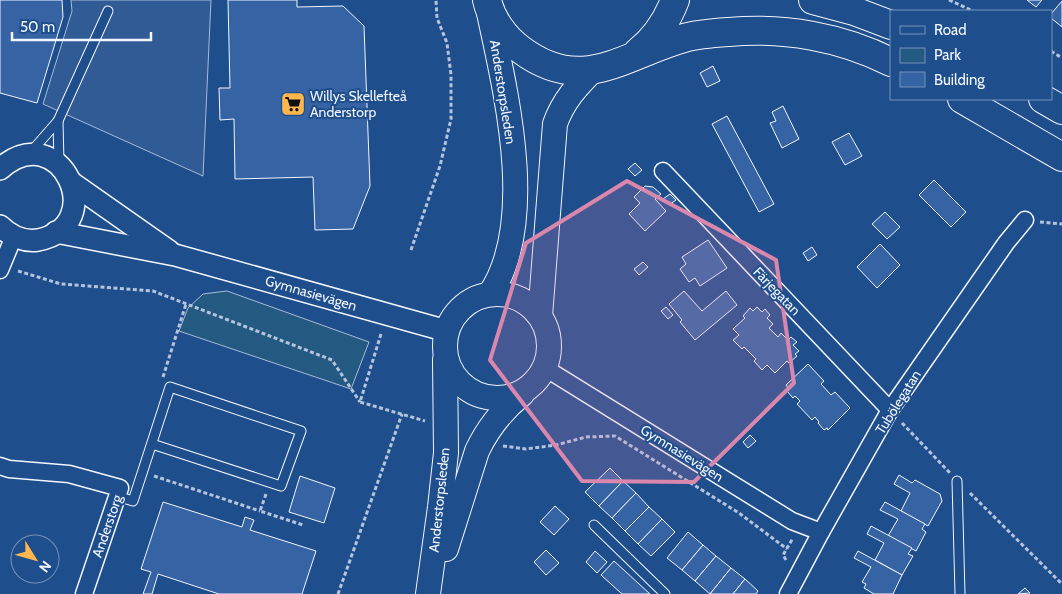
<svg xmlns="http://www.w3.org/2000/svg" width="1062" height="594" font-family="Cabin,sans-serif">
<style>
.green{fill:#245a82;stroke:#a8bbd7}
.parking{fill:#305b95;stroke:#a8bbd7}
.building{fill:#3563a3;stroke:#f2f6ff}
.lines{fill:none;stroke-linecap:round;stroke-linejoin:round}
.service-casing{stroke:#f2f6ff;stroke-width:11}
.minor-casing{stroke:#f2f6ff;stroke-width:19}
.tertiary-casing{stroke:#f2f6ff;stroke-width:24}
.secondary-casing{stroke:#f2f6ff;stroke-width:26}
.trunk-casing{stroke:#f2f6ff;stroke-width:30}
.path{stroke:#b3c4dc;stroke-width:3;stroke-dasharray:4 2.5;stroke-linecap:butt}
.service{stroke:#1f4e8c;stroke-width:9}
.minor{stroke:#1f4e8c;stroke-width:16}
.tertiary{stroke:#1f4e8c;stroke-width:21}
.secondary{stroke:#1f4e8c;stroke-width:24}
.trunk{stroke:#1f4e8c;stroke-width:28}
.marked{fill:#da87ad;fill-opacity:0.2;stroke:#da87ad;stroke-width:4;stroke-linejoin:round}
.labels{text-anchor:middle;stroke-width:4;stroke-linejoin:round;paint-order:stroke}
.street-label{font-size:14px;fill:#f2f6ff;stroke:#1f4e8c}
.poi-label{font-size:14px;fill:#f2f6ff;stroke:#1f4e8c;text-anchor:start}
</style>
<rect width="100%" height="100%" fill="#1f4e8c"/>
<polygon class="green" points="227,291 369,342 351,389 179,331 188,308 203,294"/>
<polygon class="parking" points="71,0 211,0 203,176 43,104 72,11"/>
<g class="building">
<polygon points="0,0 62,0 63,17 37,103 0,93"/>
<polygon points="228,0 297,0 297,7 343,6 364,26 370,186 353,229 315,230 313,177 235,179 234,119 220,120 219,88 230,88"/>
<polygon points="1027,0 1042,0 1036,7"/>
<polygon points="1062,1 1062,27 1051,18 1051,14"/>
<polygon points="713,66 720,81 707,87 700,73"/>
<polygon points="783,106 799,139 782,148 770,123 776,121 772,112"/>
<polygon points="727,116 774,204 759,212 712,124"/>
<polygon points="849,133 862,156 845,165 832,142"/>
<polygon points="635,163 642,170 635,176 628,169"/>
<polygon points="934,180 966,212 951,227 919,195"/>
<polygon points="645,186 653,187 661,194 655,199 666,211 645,231 629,214 640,203 634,197"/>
<polygon points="670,194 676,200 669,205 663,199"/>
<polygon points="885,212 900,227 887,239 872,224"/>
<polygon points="708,240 727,268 700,286 695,278 689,282 680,269 686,264 682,257"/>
<polygon points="880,244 900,265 877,288 857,267"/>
<polygon points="812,247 817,255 808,261 803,253"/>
<polygon points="643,262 648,267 639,275 634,269"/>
<polygon points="684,291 702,311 726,291 737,305 695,340 680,322 682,320 669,304"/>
<polygon points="666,307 673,315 668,319 661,311"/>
<polygon points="757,307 762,312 765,309 770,315 767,318 773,324 769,328 778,337 781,333 788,340 791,337 797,342 793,345 799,351 795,354 797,356 789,363 787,361 775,373 767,365 762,370 754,361 756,359 744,347 742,349 733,340 739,335 733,329 745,318 743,316 750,308 753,311"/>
<polygon points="808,364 824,381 821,384 831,395 835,392 850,408 828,430 827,428 824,430 818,423 819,422 815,417 812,420 797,404 800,401 795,396 793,398 786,390 788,388 786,385"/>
<polygon points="750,435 756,441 748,448 743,442"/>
<polygon points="610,468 623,481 599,506 585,492"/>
<polygon points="899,475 912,483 915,480 940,494 942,501 928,526 901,511 910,493 894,484"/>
<polygon points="300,476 335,488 324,523 289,512"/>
<polygon points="623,481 636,493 612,518 599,506"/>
<polygon points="636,493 649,507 625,531 612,518"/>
<polygon points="163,502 242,527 245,517 254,520 250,530 316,551 302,594 219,594 158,574 152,594 143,594 151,572 141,569"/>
<polygon points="885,502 925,524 922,529 926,532 916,551 888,536 898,519 880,510"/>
<polygon points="555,506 569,519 554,535 540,522"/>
<polygon points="649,507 662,519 638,544 625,531"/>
<polygon points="662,519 675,532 651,556 638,544"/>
<polygon points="871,526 912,548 908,554 913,556 902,575 875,560 884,543 867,534"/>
<polygon points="688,532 703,545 682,570 667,558"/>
<polygon points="703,545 716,556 695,581 682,570"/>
<polygon points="546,550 559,563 546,575 534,562"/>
<polygon points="595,551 607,562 597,573 586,562"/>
<polygon points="858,551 902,575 893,594 874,594 864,588 866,584 862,582 871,567 854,558"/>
<polygon points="716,556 731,568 710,594 695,581"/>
<polygon points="614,561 650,594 622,594 601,575"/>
<polygon points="731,568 745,579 733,594 710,594"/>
<polygon points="745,579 758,591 756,594 733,594"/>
<polygon points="1025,588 1030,593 1018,594"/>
</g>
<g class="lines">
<defs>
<g id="service">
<polyline points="58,121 59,163"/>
<polyline points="30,153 58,121 108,11"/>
<polyline points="957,481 960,594"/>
<polyline points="117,496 133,501 170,387 301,431 281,486 152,444"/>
<polyline points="594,525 665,594"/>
</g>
<g id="minor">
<polyline points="663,171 890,410"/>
<polyline points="0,270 14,236"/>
<polyline points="545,368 792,521 821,532"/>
<polyline points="0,466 9,469 69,474 120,488 84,594"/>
<polyline points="788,594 821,532 890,410 1006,243 1025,220"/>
</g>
<g id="tertiary">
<path d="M0,169C60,115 111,226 38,240C24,242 10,236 0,226"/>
<polyline points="72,183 169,251"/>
<polyline points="56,232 175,255 447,331"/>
</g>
<g id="secondary">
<path d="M489,13C506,93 538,222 490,294"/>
<circle cx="497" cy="346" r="52"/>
<path d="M540,316L555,124C563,101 577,86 593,70"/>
<path d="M446,549L477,451C488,428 502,410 522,394"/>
<polyline points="428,594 440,507 446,453 445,360"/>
</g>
<g id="trunk">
<path d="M487,0C491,19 505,38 520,49C582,96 623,55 684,38C698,34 714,33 729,32C784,27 841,37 891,62"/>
<polyline points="813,0 854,11 891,25"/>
<path d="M638,52C656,38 667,21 675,0"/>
<polyline points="962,99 1062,157"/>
<polyline points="1043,99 1062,110"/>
</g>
</defs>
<use href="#service" class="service-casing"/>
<use href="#minor" class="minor-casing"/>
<use href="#tertiary" class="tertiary-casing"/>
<use href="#secondary" class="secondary-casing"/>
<use href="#trunk" class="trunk-casing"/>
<g class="path">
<polyline points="949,0 973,11"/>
<polyline points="1051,51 1062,58"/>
<polyline points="1040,222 1062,224"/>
<polyline points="411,250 440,166 451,119 451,75 447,43 437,18 436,0"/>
<polyline points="18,271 61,284 153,291 332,360 360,402"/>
<polyline points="381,334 360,402 425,421"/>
<polyline points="163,377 186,304"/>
<polyline points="902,423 950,473"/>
<polyline points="503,446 526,449 556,445 586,437 615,436 739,513 787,549"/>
<polyline points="154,476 260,511"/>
<polyline points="970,493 1062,584"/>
<polyline points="266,494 260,511 303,525"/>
<polyline points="786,560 783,555 793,538"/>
<polyline points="338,594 402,414"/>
</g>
<use href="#service" class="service"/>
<use href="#minor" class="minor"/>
<use href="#tertiary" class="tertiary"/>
<use href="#secondary" class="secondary"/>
<use href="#trunk" class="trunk"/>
</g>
<path class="marked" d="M627,181L776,260L794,383L694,482L582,481L490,360L526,243Z"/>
<defs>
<symbol id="supermarket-square" viewBox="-11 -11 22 22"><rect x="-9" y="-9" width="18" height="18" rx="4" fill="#ffb74d" stroke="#1f4e8c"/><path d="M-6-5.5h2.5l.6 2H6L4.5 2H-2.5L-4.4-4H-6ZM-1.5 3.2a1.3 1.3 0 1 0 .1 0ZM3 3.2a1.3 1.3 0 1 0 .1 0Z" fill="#111"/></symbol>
</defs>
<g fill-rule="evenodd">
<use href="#supermarket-square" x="279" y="90" width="28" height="28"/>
</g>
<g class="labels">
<g class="street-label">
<text transform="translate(503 92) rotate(81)" y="5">Anderstorpsleden</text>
<text transform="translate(777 291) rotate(46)" y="5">Färjegatan</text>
<text transform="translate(311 293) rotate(16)" y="5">Gymnasievägen</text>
<text transform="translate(898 402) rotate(-58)" y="5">Tubölegatan</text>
<text transform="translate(682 453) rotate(32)" y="5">Gymnasievägen</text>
<text transform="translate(439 500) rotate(-84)" y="5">Anderstorpsleden</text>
<text transform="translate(107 526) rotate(-71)" y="5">Anderstorg</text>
</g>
<g class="poi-label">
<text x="310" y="101">Willys Skellefteå<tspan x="310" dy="16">Anderstorp</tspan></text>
</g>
</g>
<rect x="890" y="10" width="162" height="90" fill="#1f4e8c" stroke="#7391ba"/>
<rect x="900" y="26" width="25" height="8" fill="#1f4e8c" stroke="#7391ba"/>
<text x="934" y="35" font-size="15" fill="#f2f6ff">Road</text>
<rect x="900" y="48" width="25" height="15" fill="#245a82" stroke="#7391ba"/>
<text x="934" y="60" font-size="15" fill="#f2f6ff">Park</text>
<rect x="900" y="72" width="25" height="15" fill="#3563a3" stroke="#7391ba"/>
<text x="934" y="85" font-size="15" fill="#f2f6ff">Building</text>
<g transform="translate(35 559) rotate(127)"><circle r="24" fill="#1f4e8c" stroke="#7391ba"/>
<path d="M0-4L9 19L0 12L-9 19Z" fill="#ffb74d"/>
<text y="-8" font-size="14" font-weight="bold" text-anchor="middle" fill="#f2f6ff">N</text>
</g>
<path d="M12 32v8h139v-8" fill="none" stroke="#f2f6ff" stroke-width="2.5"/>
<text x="20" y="32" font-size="15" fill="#f2f6ff" stroke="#1f4e8c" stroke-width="4" paint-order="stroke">50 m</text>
</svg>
